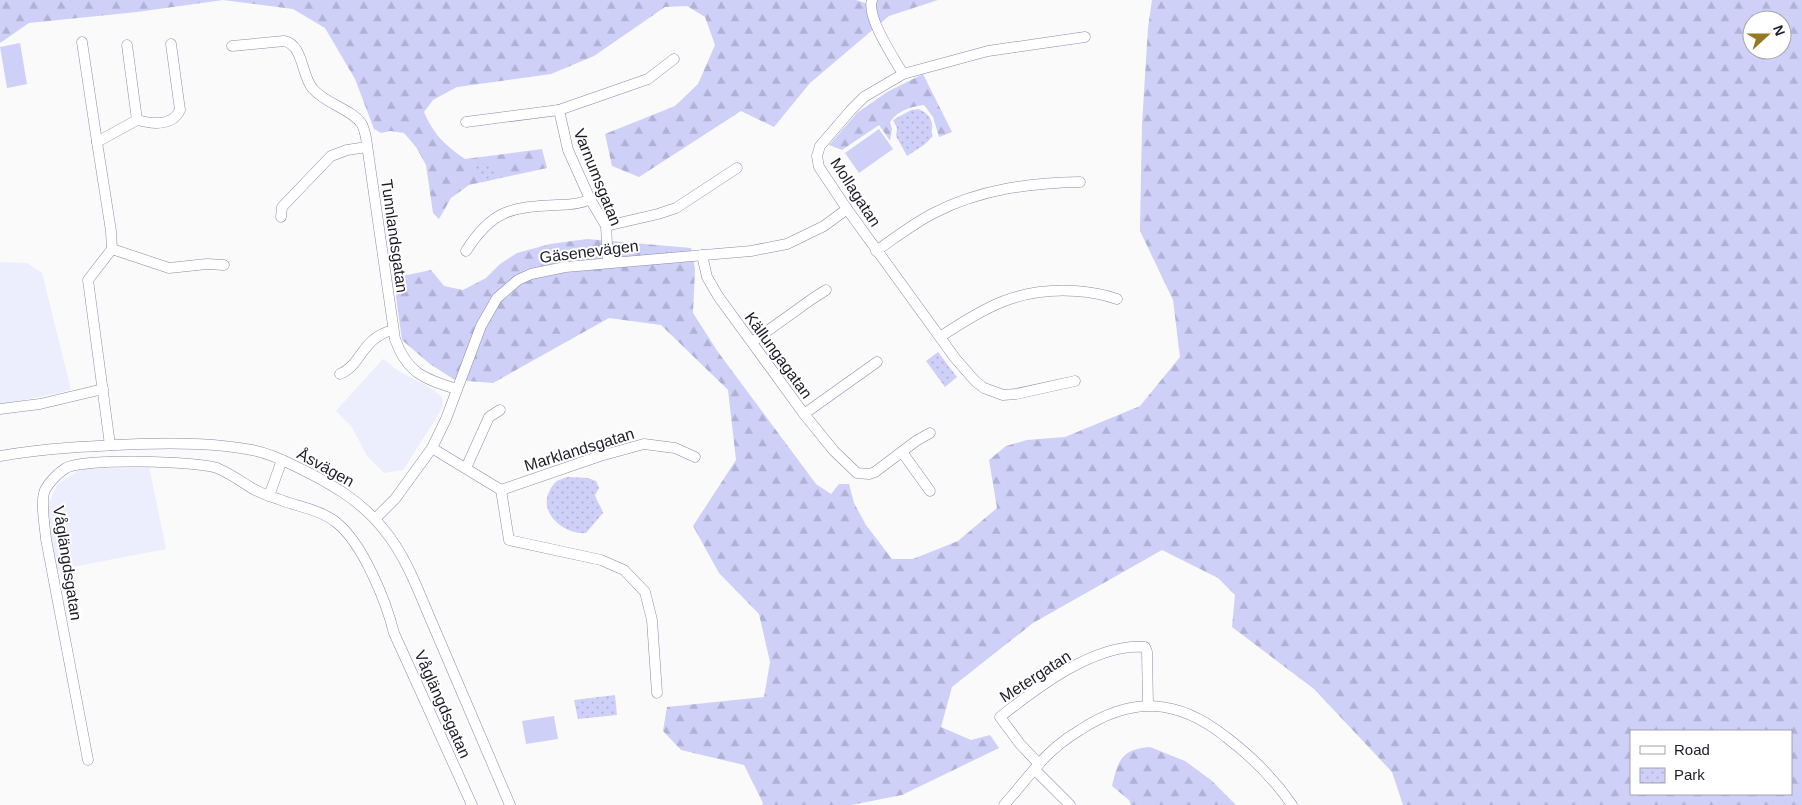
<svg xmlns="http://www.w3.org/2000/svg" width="1802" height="805" font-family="Arial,sans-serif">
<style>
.built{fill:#ecedfd}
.grass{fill:#ced0f8}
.forest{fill:url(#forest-firs);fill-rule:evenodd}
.park{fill:url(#park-dots)}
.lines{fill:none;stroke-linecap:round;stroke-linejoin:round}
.minor-casing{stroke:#8a8ba9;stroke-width:11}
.minor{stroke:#fff;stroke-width:10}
.labels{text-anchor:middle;stroke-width:4;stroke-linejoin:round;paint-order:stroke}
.street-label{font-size:16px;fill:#1c1c27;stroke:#fff}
</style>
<defs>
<pattern id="forest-firs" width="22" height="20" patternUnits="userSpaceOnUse" patternTransform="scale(1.25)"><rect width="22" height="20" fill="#ced0f8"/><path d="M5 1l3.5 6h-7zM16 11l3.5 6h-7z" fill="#b0b2d5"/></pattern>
<pattern id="park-dots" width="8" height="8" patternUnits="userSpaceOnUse" patternTransform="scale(1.25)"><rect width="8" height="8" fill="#ced0f8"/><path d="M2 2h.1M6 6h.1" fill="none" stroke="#b0b2d5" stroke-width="1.8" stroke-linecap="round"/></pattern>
</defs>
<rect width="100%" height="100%" fill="#f9faf9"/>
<g class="built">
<polygon points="0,262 27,263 42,273 71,390 15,402 0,404"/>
<polygon points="383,359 397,370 434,390 442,397 443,407 403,470 384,473 367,456 352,427 336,411"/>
<polygon points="149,467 166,549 56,570 48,530 47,508 57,485 81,469"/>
</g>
<g class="grass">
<polygon points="20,43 27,84 7,88 0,47"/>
<polygon points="879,129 893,149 859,173 845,153"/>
<polygon points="554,716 558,739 526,744 522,721"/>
</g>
<g class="forest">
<path d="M0,0H856L871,5L873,0H938L889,16L810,83L774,127L741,111L639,177L612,166L605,134L675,106L698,84L715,45L705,17L687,6L665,7L594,56L551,74L457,87L433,100L424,112C434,135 445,145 465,159L542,149L547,168L469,185L451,198L439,219L433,213L426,165L416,147L404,133L390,131L381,133L374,129L355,79L325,28L293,9L223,0L137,12L29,23L0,43Z"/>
<path d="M1152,0H1802V805H1403L1392,772L1314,689L1232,627L1235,595L1218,578L1162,550L1033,623L952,687L941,727L971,740L990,735L999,748L902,795L851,805H762L763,803L744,765L681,750L663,731L667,707L764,697L770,662L759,614L719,573L693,526L736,460L728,390L661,325L609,318L493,383L455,380L430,364L402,340L396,297L398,277L431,270L444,286L463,290L486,278L500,264L517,253L550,244L587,239L691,248L695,269L693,313L718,352L816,484L831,494L839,484H849L854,503L866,525L892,559H913L958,541L997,508L989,460L1006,446L1027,440L1065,437L1140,406L1180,357L1173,300L1140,231L1142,124L1148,28ZM1752,20H1782V50H1752ZM1631,731H1791V794H1631Z"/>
<path d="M923,74L952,132L939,137L933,117L924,105C911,107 898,110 890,122L892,129L890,141L879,125L842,150L829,145L857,113L887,92Z"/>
<path d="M1150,747L1185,761L1211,780L1236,805H1131L1129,800L1112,786C1118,760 1122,749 1150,747Z"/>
</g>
<g class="park">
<path d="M919,109C925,112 931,116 932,124C933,130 930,131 933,136L924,145L907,156L896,136L897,128L893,120L911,110Z"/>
<polygon points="482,163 492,165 496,176 488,181 481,182 472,165"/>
<polygon points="938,352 957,377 945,387 926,361"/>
<path d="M568,477L588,478L596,481L599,488L595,495C597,502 601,506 603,513L586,533C565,535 537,513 550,490C551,488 554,483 557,481C560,479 565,478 568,477Z"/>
<polygon points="615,695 617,715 578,719 574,700"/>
</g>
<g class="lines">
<defs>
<g id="minor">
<path d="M872,0C866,17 894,58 903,74"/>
<polyline points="82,42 97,142"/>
<polyline points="127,45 137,120"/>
<path d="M232,46L284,41C304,45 301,76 313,89C326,104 351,109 361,123C364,127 365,133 366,138L395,339C407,373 424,379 457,389"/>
<polyline points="466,122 559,110"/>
<polyline points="281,217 282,207 331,156 347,150 367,147"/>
<polyline points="606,226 658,214 676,208 737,168"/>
<polyline points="112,249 169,268 207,264 224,265"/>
<path d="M466,251C492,210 511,207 557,205C568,205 581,204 590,199"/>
<path d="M876,251C895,238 914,223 934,213C980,189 1030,183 1080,182"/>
<polyline points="702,255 707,277 718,296 804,414 834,451 857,473 869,474 875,472 916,441 930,433"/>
<polyline points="608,262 606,226 590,199 568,150 559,110 648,79 674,59"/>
<path d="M940,337C985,307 1019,287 1076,291C1090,292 1103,294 1117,299"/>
<polyline points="752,342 812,299 826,290"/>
<path d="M340,374C362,365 361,338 393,330"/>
<polyline points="1075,381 1016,394 1003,395 984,388 975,381 955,358 847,209 819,167 817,156 820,146 851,110 864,97 903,74 988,51 1085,37"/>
<polyline points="0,409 40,404 103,389"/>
<polyline points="804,414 877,362"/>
<path d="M110,445L88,280L112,249L111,231L97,142L137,120C152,124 172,127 180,110L171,44"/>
<polyline points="432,448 501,490 509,540 601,560 624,570 645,592 652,620 657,693"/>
<polyline points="902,452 930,491"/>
<path d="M0,456C46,448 92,446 139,444C177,443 215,443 252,450C268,453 283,460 297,467C330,483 362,501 385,531C407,558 419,593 433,625C459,685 484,745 510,805"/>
<polyline points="466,468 489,417 500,410"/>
<polyline points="501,490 600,456 644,444 675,448 695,457"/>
<polyline points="269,496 282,460"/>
<polyline points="375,519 395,499 432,448 446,419 481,326 497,298 518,280 531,274 565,267 751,251 787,244 824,226 847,209"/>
<path d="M88,760L46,539C45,527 40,501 45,490C49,482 58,473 66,468C85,458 196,461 217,468C229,473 239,480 250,487C258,492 268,496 278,499C298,507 320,509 337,523C363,544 386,601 394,633L472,805"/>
<path d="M1039,764L1020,744L1000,717C1038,687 1095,643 1145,647L1147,652L1148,705"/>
<polyline points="1035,770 1070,805"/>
<path d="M1004,805C1016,792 1027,777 1039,764C1050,751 1065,739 1080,730C1132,696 1177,698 1226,737C1251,756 1274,779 1292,805"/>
</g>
</defs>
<use href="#minor" class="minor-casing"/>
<use href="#minor" class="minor"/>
</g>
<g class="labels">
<g class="street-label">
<text transform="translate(598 177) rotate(68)" y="6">Varnumsgatan</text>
<text transform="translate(856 192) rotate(57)" y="6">Mollagatan</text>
<text transform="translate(395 236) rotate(82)" y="6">Tunnlandsgatan</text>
<text transform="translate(589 251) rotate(-7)" y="6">Gäsenevägen</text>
<text transform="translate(779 355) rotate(54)" y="6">Källungagatan</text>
<text transform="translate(579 449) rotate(-17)" y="6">Marklandsgatan</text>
<text transform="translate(326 467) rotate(29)" y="6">Åsvägen</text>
<text transform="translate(68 563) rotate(81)" y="6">Våglängdsgatan</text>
<text transform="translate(1035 676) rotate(-33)" y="6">Metergatan</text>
<text transform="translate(443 704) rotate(66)" y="6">Våglängdsgatan</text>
</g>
</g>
<rect x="1630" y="730" width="162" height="65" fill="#ffffff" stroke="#a4a4a9"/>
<rect x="1640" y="746" width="25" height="8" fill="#ffffff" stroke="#a4a4a9"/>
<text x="1674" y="755" font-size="15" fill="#1c1c27">Road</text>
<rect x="1640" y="768" width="25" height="15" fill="url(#park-dots)" stroke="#a4a4a9"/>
<text x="1674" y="780" font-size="15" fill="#1c1c27">Park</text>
<g transform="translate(1767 35) rotate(69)"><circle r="24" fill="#ffffff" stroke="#a4a4a9"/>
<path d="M0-4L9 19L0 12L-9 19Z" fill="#957920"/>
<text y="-8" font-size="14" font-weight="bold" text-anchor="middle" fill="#1c1c27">N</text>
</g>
</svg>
